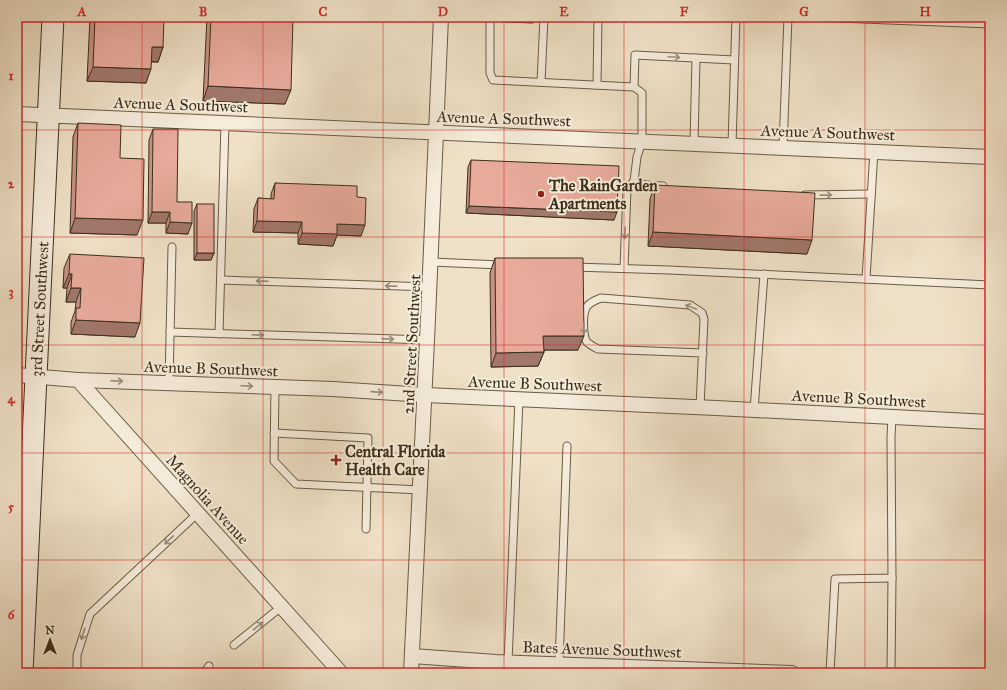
<svg xmlns="http://www.w3.org/2000/svg" width="1007" height="690" font-family="'IM FELL Great Primer',serif">
<style>
.lines{fill:none;stroke-linecap:round;stroke-linejoin:round}
.lane-casing{stroke:#6a5c46;stroke-width:9}
.street-casing{stroke:#6a5c46;stroke-width:16}
.secondary-casing{stroke:#3d2f1b;stroke-width:23}
.lane{stroke:#f5ecdb;stroke-width:7}
.street{stroke:#f5ecdb;stroke-width:14}
.secondary{stroke:#f5ecdb;stroke-width:21}
.wall{fill:#c79285;stroke:#3d2f1b}
.shaded-wall{fill:#a2776c;stroke:#3d2f1b}
.building{fill:#e7aa9b;stroke:#3d2f1b}
.oneway{stroke:#998e7b}
.grid{fill:none;stroke:#d62828;stroke-width:1;stroke-opacity:0.55}
.poi-dot{fill:#8f2418;stroke:#f5ecdb;stroke-width:1.5}
.labels{text-anchor:middle;stroke-width:4;stroke-linejoin:round;paint-order:stroke}
.street-label{font-size:16px;fill:#3d2f1b;stroke:#f5ecdb}
.poi-label{font-size:16px;font-weight:bold;fill:#3d2f1b;stroke:#f5ecdb;text-anchor:start}
.neatline{fill:none;stroke:#d62828;stroke-width:1.5}
.grid-label{font-size:13px;text-anchor:middle;font-weight:bold;fill:#d62828}
</style>
<rect width="100%" height="100%" fill="#efe1c7"/>
<filter id="stains"><feTurbulence type="fractalNoise" baseFrequency=".005" numOctaves="4"/><feColorMatrix values="0 0 0 0 .2 0 0 0 0 .09 0 0 0 0 .02 0 0 0 .5 -.17"/></filter>
<radialGradient id="worn" r=".72"><stop offset=".6" stop-color="#630" stop-opacity="0"/><stop offset="1" stop-color="#630" stop-opacity=".3"/></radialGradient>
<g class="lines">
<defs>
<g id="lane">
<polyline points="490,17 490,73 493,80 634,87 642,93 642,141 637,157 634,181 627,189 624,268"/>
<polyline points="812,17 990,24"/>
<polyline points="541,82 544,17"/>
<polyline points="597,85 598,17"/>
<polyline points="634,87 635,55 734,60"/>
<polyline points="694,144 696,58"/>
<polyline points="732,145 736,17"/>
<polyline points="783,147 788,17"/>
<polyline points="634,181 645,185 663,186"/>
<polyline points="805,195 871,194"/>
<polyline points="431,262 501,265"/>
<polyline points="574,267 669,270 990,285"/>
<polyline points="866,279 874,151"/>
<polyline points="221,280 430,287"/>
<polyline points="170,332 428,340"/>
<polyline points="219,334 225,123"/>
<polyline points="169,383 172,247"/>
<polyline points="275,387 274,461 296,484 421,490"/>
<path d="M700,407L704,319L702,313L690,305L601,298C596,300 589,302 586,308C582,315 583,337 587,342C590,345 594,347 598,349L703,353"/>
<polyline points="754,410 764,274"/>
<polyline points="274,433 368,438 366,529"/>
<polyline points="234,645 281,607"/>
<polyline points="508,662 519,399"/>
<polyline points="559,664 567,446"/>
<polyline points="77,673 77,655 90,614 198,513"/>
<polyline points="204,673 209,666"/>
<polyline points="525,673 526,663"/>
<polyline points="830,673 835,579 892,578 891,437 892,417"/>
<polyline points="891,673 892,578"/>
</g>
<g id="street">
<polyline points="17,114 990,157"/>
<polyline points="17,375 78,380 341,673"/>
<polyline points="78,380 333,389 425,395 716,408 990,422"/>
<polyline points="412,656 496,662 792,673"/>
<path d="M411,673C421,454 433,236 441,17"/>
</g>
<polyline id="secondary" points="22,673 53,17"/>
</defs>
<use href="#lane" class="lane-casing"/>
<use href="#street" class="street-casing"/>
<use href="#secondary" class="secondary-casing"/>
<use href="#lane" class="lane"/>
<use href="#street" class="street"/>
<use href="#secondary" class="secondary"/>
</g>
<g class="wall">
<polygon points="90,17 153,17 153,19 163,47 158,62 151,62 146,83 87,81"/>
<polygon points="207,17 293,17 285,104 203,101"/>
<polygon points="78,123 120,158 137,235 70,233 73,137"/>
<polygon points="153,129 177,202 188,234 166,233 166,223 148,223 149,140"/>
<polygon points="471,160 614,220 466,213 468,167"/>
<polygon points="275,183 357,197 361,236 337,235 333,246 298,244 298,233 253,232 254,209 258,198 271,199 271,194"/>
<polygon points="655,185 807,254 648,246 650,199"/>
<polygon points="197,204 214,253 211,260 194,260 194,211"/>
<polygon points="70,254 135,337 71,334 71,322 75,311 76,302 66,302 67,288 63,288 64,268"/>
<polygon points="495,258 578,350 544,350 544,352 538,366 491,367 490,273"/>
</g>
<g class="shaded-wall">
<polygon points="17,17 29,17 28,19 17,18"/>
<polygon points="507,17 536,17 533,23 505,22"/>
<polygon points="152,47 163,47 158,62 147,61"/>
<polygon points="93,67 151,69 146,83 87,81"/>
<polygon points="208,86 291,90 285,104 203,101"/>
<polygon points="469,206 617,212 614,220 466,213"/>
<polygon points="152,212 170,212 166,223 148,223"/>
<polygon points="75,218 143,220 137,235 70,233"/>
<polygon points="257,221 302,222 298,233 253,232"/>
<polygon points="170,222 192,223 188,234 166,233"/>
<polygon points="337,224 365,225 361,236 337,235 333,246 298,244 302,233"/>
<polygon points="653,232 812,240 807,254 648,246"/>
<polygon points="197,253 214,253 211,260 194,260"/>
<polygon points="69,274 72,274 67,288 63,288"/>
<polygon points="71,288 81,288 76,302 66,302"/>
<polygon points="76,320 140,323 135,337 71,334"/>
<polygon points="543,336 584,336 578,350 538,350"/>
<polygon points="544,352 538,366 491,367 496,353"/>
</g>
<g class="building">
<polygon points="95,17 153,17 153,19 164,19 163,47 152,47 151,69 93,67"/>
<polygon points="211,17 293,17 291,90 208,86"/>
<polygon points="78,123 121,125 120,158 144,159 143,220 75,218"/>
<polygon points="153,129 178,129 177,202 192,202 192,223 170,222 170,212 152,212"/>
<polygon points="471,160 619,166 617,212 469,206"/>
<polygon points="275,183 357,186 357,197 366,198 365,225 337,224 337,234 302,233 302,222 257,221 258,198 274,199"/>
<polygon points="655,185 815,193 812,240 653,232"/>
<rect x="197" y="204" width="17" height="49"/>
<polygon points="70,254 144,258 140,323 76,320 76,308 80,308 81,288 71,288 72,274 69,274"/>
<polygon points="495,258 583,258 584,336 543,336 544,352 496,353"/>
</g>
<defs><path id="oneway-shaft" d="M-6 0H5M1.5-3L5.5 0L1.5 3" fill="none" stroke-width="1.6" stroke-linecap="round" stroke-linejoin="round"/></defs>
<g class="oneway">
<use href="#oneway-shaft" transform="translate(674 57) rotate(3)"/>
<use href="#oneway-shaft" transform="translate(826 195) rotate(-1)"/>
<use href="#oneway-shaft" transform="translate(625 233) rotate(92)"/>
<use href="#oneway-shaft" transform="translate(262 281) rotate(-178)"/>
<use href="#oneway-shaft" transform="translate(391 286) rotate(-178)"/>
<use href="#oneway-shaft" transform="translate(691 307) rotate(-158)"/>
<use href="#oneway-shaft" transform="translate(584 328) rotate(90)"/>
<use href="#oneway-shaft" transform="translate(258 335) rotate(2)"/>
<use href="#oneway-shaft" transform="translate(388 339) rotate(2)"/>
<use href="#oneway-shaft" transform="translate(117 381) rotate(2)"/>
<use href="#oneway-shaft" transform="translate(247 386) rotate(2)"/>
<use href="#oneway-shaft" transform="translate(377 392) rotate(4)"/>
<use href="#oneway-shaft" transform="translate(169 540) rotate(137)"/>
<use href="#oneway-shaft" transform="translate(258 626) rotate(-39)"/>
<use href="#oneway-shaft" transform="translate(83 634) rotate(108)"/>
</g>
<path class="grid" d="M142,17V673M263,17V673M383,17V673M504,17V673M624,17V673M744,17V673M865,17V673M17,130H990M17,237H990M17,345H990M17,453H990M17,560H990"/>
<g class="poi-dot">
<circle cx="541" cy="194" r="4"/>
<path d="M334 454h4v4h4v4h-4v4h-4v-4h-4v-4h4z"/>
</g>
<g class="labels">
<g class="street-label">
<text transform="translate(181 104) rotate(2)" y="6">Avenue A Southwest</text>
<text transform="translate(504 118) rotate(2)" y="6">Avenue A Southwest</text>
<text transform="translate(828 132) rotate(2)" y="6">Avenue A Southwest</text>
<text transform="translate(39 309) rotate(-87)" y="6">3rd Street Southwest</text>
<text transform="translate(411 344) rotate(-87)" y="6">2nd Street Southwest</text>
<text transform="translate(211 368) rotate(2)" y="6">Avenue B Southwest</text>
<text transform="translate(535 383) rotate(2)" y="6">Avenue B Southwest</text>
<text transform="translate(859 398) rotate(3)" y="6">Avenue B Southwest</text>
<text transform="translate(208 499) rotate(48)" y="6">Magnolia Avenue</text>
<text transform="translate(602 649) rotate(2)" y="6">Bates Avenue Southwest</text>
</g>
<g class="poi-label">
<text x="549" y="191">The RainGarden<tspan x="549" dy="18">Apartments</tspan></text>
<text x="345" y="457">Central Florida<tspan x="345" dy="18">Health Care</tspan></text>
</g>
</g>
<rect width="1007" height="690" fill="none" stroke="#efe1c7" stroke-width="44"/>
<g transform="translate(50 640)" stroke="#f5ecdb" stroke-width="3" paint-order="stroke">
<path d="M0-3L7 15L0 10L-7 15Z" fill="#3d2f1b"/>
<text y="-6" font-size="11" font-weight="bold" text-anchor="middle" fill="#3d2f1b">N</text>
</g>
<rect x="22" y="22" width="963" height="646" class="neatline"/>
<g class="grid-label">
<text x="82" y="16">A</text>
<text x="203" y="16">B</text>
<text x="323" y="16">C</text>
<text x="443" y="16">D</text>
<text x="564" y="16">E</text>
<text x="684" y="16">F</text>
<text x="804" y="16">G</text>
<text x="925" y="16">H</text>
<text x="11" y="80">1</text>
<text x="11" y="188">2</text>
<text x="11" y="296">3</text>
<text x="11" y="403">4</text>
<text x="11" y="511">5</text>
<text x="11" y="619">6</text>
</g>
<rect width="100%" height="100%" filter="url(#stains)"/>
<rect width="100%" height="100%" fill="url(#worn)"/>
</svg>
